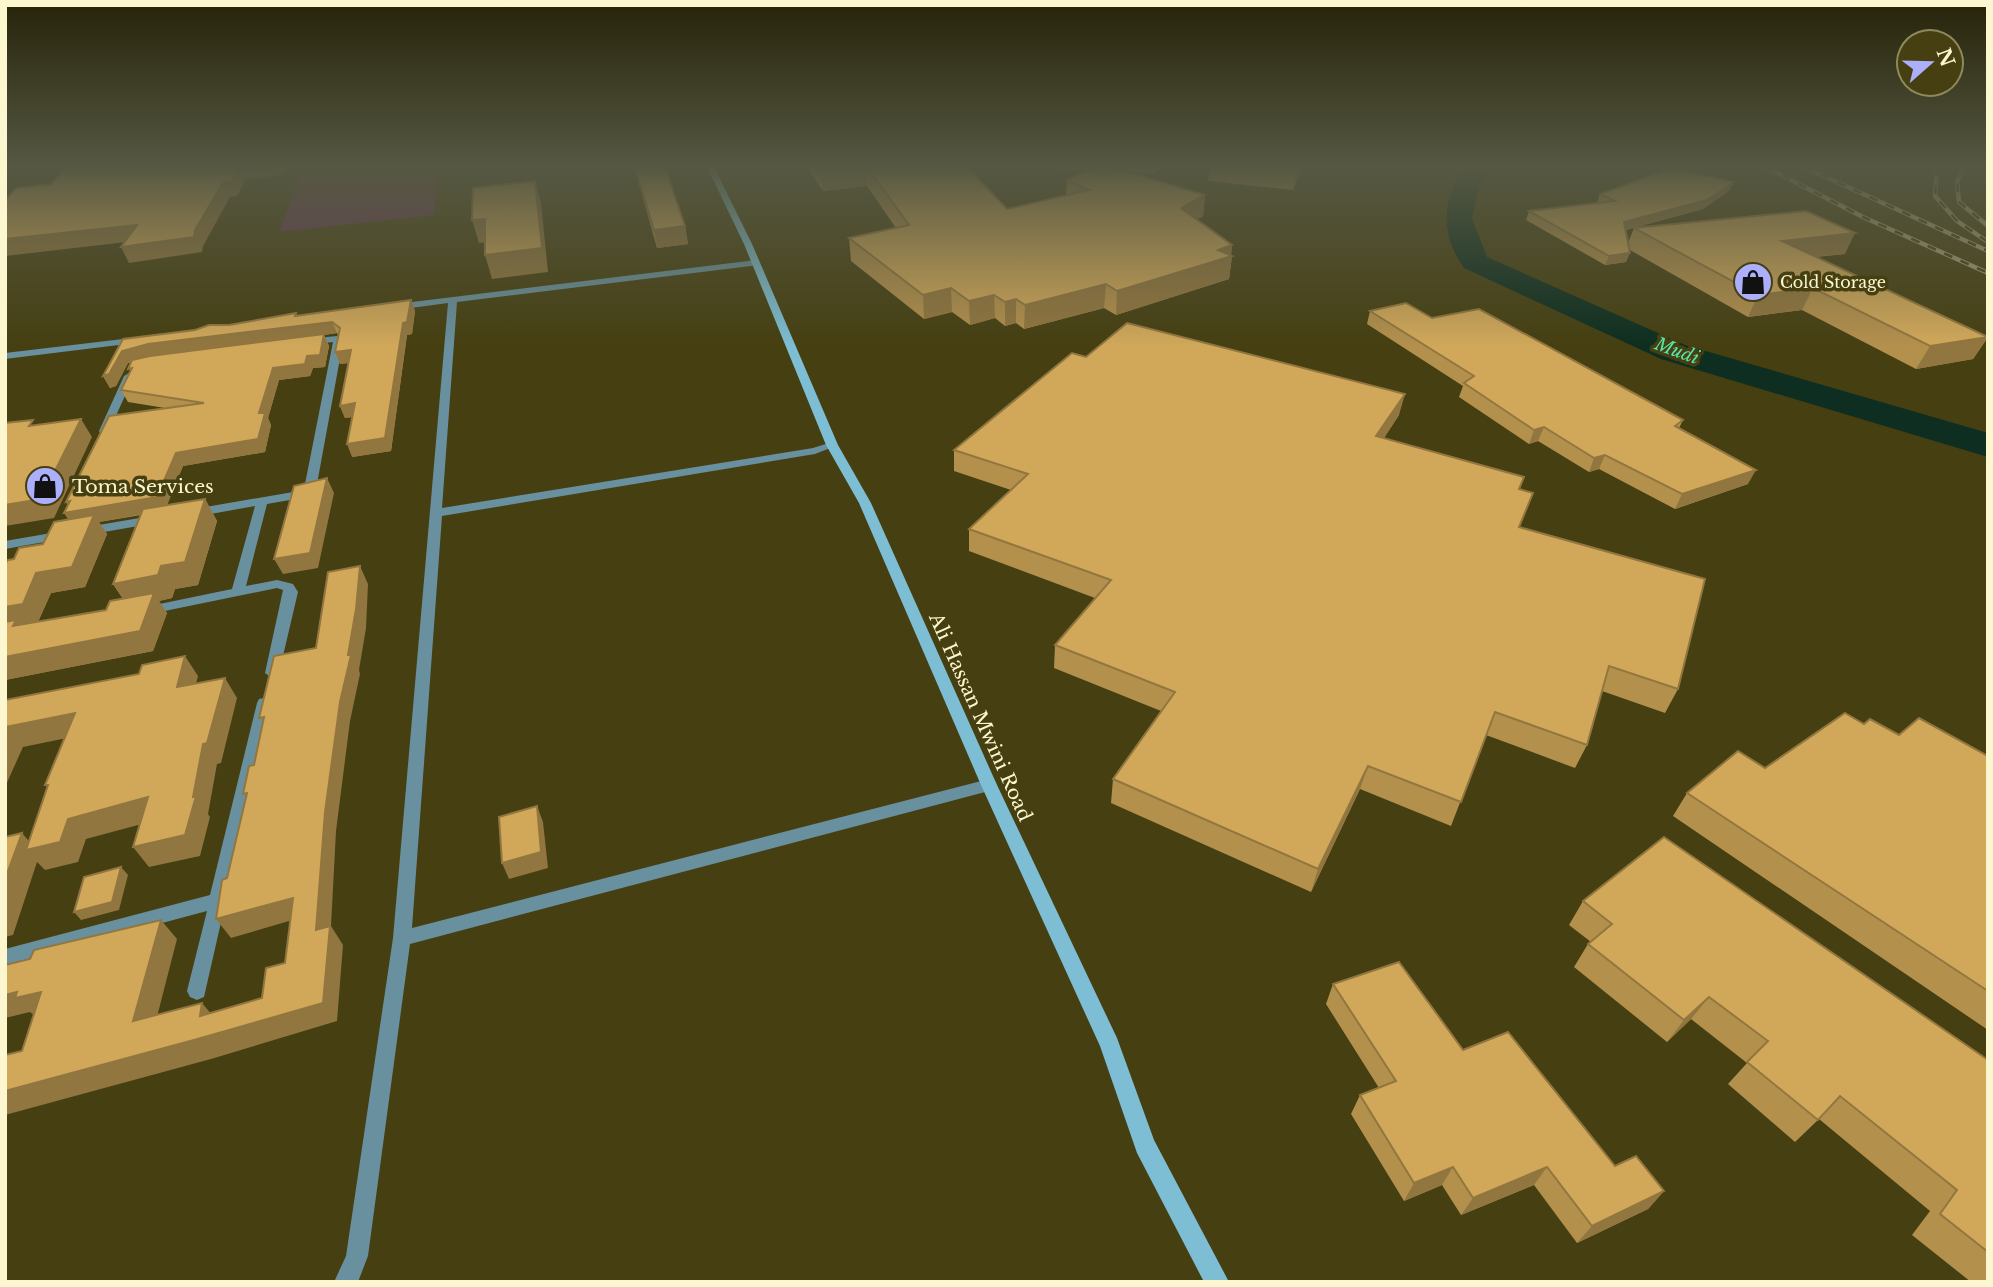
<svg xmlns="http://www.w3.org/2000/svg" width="1993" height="1287" viewBox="0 0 1993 1287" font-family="'Libre Baskerville',serif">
  <rect width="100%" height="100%" fill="#453f11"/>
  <polygon fill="#673756" points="303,167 439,167 434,215 279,232"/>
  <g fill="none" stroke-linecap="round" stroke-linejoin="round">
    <path fill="#0d2e20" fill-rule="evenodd" d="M1464,167H1489L1479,184L1472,219L1487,257L1685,345L1988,433V457L1661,359L1464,268C1440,234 1442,201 1464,167Z"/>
    <g fill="#68909e" fill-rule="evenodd">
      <polygon points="756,260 760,263 759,265 457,302 442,508 813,448 832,442 838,445 815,454 442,516 412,928 989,779 995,781 997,785 995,789 989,791 410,944 368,1256 358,1282 334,1282 346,1256 393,938 448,303 396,310 391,307 396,304"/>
      <polygon points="337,336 340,337 343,342 317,484 307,497 267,504 246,586 277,580 293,584 298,592 279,673 272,678 265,673 283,590 277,588 145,615 138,611 145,607 232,589 255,506 194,517 188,513 194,509 299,491 305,484 333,342 307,345 302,342 307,339"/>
      <polygon points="140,337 143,338 143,342 5,359 5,353"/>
      <polygon points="129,373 134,376 109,431 108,433 100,433 99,431 124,376"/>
      <polygon points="157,515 163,519 161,522 87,535 81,531 87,527"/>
      <polygon points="63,531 69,535 67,538 5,549 5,541"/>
      <polygon points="264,698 269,699 271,703 204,997 197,1000 190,997 187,991 207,911 5,965 5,949 210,895 257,703 259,699"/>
    </g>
    <polygon fill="#7dbed4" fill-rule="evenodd" points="707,167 714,167 752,244 838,445 871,503 997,785 1117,1038 1154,1140 1229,1282 1204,1282 1137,1153 1100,1046 981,785 859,503 826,445 744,244"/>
    <defs>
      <g id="rail">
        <polyline points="1766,167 1863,217 1988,273"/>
        <polyline points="1804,167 1988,251"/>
        <polyline points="1937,167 1935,196 1957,221 1988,242"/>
        <polyline points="1964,167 1957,182 1959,202 1988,226"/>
      </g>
    </defs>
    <use href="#rail" stroke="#a8a277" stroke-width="4.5"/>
    <use href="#rail" stroke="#453f11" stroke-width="2.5" stroke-dasharray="9" stroke-linecap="butt"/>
  </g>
  <g fill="#b4904d" fill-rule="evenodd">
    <polygon points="810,167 967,167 1007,209 1066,196 1067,180 1084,171 1046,167 1160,167 1155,174 1123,171 1205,195 1203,216 1197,219 1232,245 1231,255 1232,256 1229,279 1116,315 1104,308 1024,329 1016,323 1005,326 995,318 970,325 952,312 924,319 851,261 849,238 896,228 867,186 823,191 810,172"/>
    <polygon points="1210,167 1302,167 1293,190 1208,181"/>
    <polygon points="1834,167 1861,167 1860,169"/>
    <polygon points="635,168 685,226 688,244 657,248 639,184"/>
    <polygon points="1730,190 1703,209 1626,230 1628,243 1634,228 1845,254 1816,257 1988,337 1973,359 1916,369 1802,310 1748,317 1630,250 1626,262 1605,265 1526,220 1529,211 1597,203 1600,194"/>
    <path d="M411,300L415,311L412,334L407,335L391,451L352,457V417L345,418L340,406L348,363L340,364L335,352L338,335L337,333L324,335L329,346L325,367L313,368L310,376L279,380L268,418L271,425L265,452L183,466L167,505L205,499L217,521L198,585L175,589L172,598L159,601L167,613L153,651L5,680V564L14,559L43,544L68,519V505L66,502L165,408L128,402L121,390L130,372L131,363H128L116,386L110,388L103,376L123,339L229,325L296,313L297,316ZM141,515L113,584L123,599L106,610L38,622L51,593L85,587L107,534L99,522Z"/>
    <polygon points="1370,311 1432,318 1683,420 1679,428 1748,484 1675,509 1599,469 1589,472 1538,441 1529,444 1459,397 1463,386 1367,324"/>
    <polygon points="1086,357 1399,415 1384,438 1520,489 1520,527 1678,689 1665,713 1602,691 1587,745 1575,768 1486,735 1451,826 1360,789 1311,892 1111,803 1113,779 1161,711 1054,668 1055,645 1095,598 969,551 969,529 1011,490 954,471 954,450"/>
    <polygon points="1864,724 1899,735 1988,756 1988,1030 1673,816 1687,793 1765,768"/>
    <polygon points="1583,901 1988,1060 1988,1282 1971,1282 1912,1235 1930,1211 1819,1119 1795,1142 1728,1084 1747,1063 1691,1019 1667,1042 1574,967 1588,944 1591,942 1569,925"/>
    <polygon points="1333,984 1463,1050 1615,1166 1664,1191 1648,1209 1577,1243 1534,1185 1461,1215 1442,1185 1404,1201 1351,1114 1360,1095 1379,1088 1326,1004"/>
  </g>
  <g fill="#92763f">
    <polygon points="239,167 286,167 287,171 276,176 246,179 237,196 230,197 203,246 202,252 129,263 121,247 223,183"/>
    <polygon points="848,167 865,167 867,186 823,191 821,170"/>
    <polygon points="1298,167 1302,167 1293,190 1295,174"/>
    <polygon points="535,181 541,203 548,272 492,279 485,255"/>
    <polygon points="1734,182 1730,190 1703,209 1621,231 1624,222"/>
    <polygon points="1205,195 1203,216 1179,230 1181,208"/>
    <polygon points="485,219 492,242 479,243 472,220"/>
    <polygon points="137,225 144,240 5,256 5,239"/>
    <polygon points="685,226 688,244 657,248 654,230"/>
    <polygon points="1855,233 1845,254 1772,261 1782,241"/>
    <polygon points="1232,245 1231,256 1232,256 1229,279 1116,315 1117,291 1218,250"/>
    <polygon points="1630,253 1626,262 1605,265 1609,256"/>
    <polygon points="1106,284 1104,308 1024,329 1025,305"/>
    <polygon points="951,288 952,312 924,319 923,295"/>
    <polygon points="1813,288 1802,310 1748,317 1758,295"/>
    <polygon points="994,295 995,318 970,325 969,301"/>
    <polygon points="1016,299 1016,323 1005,326 1005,302"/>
    <polygon points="411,300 415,311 412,334 407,335 391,451 352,457 347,444 403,323"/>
    <polygon points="296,313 301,325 332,322 337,333 324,335 329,346 325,367 313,368 310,376 279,380 268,418 271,425 265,452 183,466 165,510 99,522 107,534 85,587 51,593 37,624 5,630 5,607 36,573 73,527 64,513 72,512 66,502 176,453 258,439 154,356 128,363 116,386 110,388 103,376 122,351 148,344 295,316"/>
    <polygon points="1988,337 1973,359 1916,369 1930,346"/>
    <polygon points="351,350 356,362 340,364 335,352"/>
    <polygon points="1405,394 1399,415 1371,457 1376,436"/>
    <polygon points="355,403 361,416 345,418 340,406"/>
    <polygon points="81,419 92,437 54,518 5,526 5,505"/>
    <polygon points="1544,427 1538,441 1529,444 1534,430"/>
    <polygon points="1605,455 1599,469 1589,472 1594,458"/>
    <polygon points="1756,470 1748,484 1675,509 1682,494"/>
    <polygon points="327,478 334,493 318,568 283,574 274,559"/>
    <polygon points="205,499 217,521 198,585 175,589 172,598 159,601 167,613 153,651 5,680 5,657 128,606 113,584 161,566"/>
    <polygon points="360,566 368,584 366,628 359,670 360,674 350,721 336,831 331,926 343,945 337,1021 211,1059 5,1115 5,1091 200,1016 202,1003 218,1022 323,1003 316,930 325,812 340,702 348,655"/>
    <polygon points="185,656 198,676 190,707 177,687"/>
    <polygon points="225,678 237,698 221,763 217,764 208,814 210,817 200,856 149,867 133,847 193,797 203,744"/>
    <polygon points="75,713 91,733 23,747 5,787 6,727"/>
    <polygon points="1368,766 1360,789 1311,892 1318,869"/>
    <polygon points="148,797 164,818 86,839 78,862 45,870 37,862 13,935 5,937 5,879 22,833 35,848 68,819"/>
    <polygon points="537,806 543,822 548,868 509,879 502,863"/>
    <polygon points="121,867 128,875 119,910 81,920 74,912"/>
    <polygon points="293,898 306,916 231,938 216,919"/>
    <polygon points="161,920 177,939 151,1040 133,1021"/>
    <polygon points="17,992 41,992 35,1016 30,1012 5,1018 5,995"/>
    <polygon points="1709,997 1691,1019 1667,1042 1684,1020"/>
    <polygon points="1453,1167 1442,1185 1404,1201 1414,1183"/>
    <polygon points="1547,1167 1534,1185 1461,1215 1473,1198"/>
    <polygon points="1664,1191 1648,1209 1577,1243 1592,1226"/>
  </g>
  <g fill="#d1a85a" stroke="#92763f" stroke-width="2">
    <polygon points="66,167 239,167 231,182 223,183 195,230 194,237 121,247 137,225 5,239 5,200 16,188 51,184"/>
    <polygon points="642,167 665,167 685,226 654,230 635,168"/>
    <polygon points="819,167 848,167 821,170"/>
    <polygon points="867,167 967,167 1007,209 1089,190 1067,180 1093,167 1111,167 1205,195 1181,208 1232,245 1218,250 1232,256 1117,291 1106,284 1025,305 1016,299 1005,302 994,295 969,301 951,288 923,295 849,238 909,225"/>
    <polygon points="1237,167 1298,167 1295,174"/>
    <polygon points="1672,168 1734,182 1707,200 1624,222 1630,253 1609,256 1529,211 1615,201 1600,194"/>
    <polygon points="535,181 542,248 485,255 485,219 472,220 473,188"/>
    <polygon points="1806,211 1855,233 1782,241 1988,337 1930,346 1813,288 1758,295 1634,228"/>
    <polygon points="411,300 407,322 403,323 385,438 347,444 355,403 340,406 351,350 335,352 340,328 332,322 148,344 122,351 109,374 103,376 123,339 195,330 209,325 229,325 296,313 295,316"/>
    <polygon points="1406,303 1432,318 1479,309 1683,420 1675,426 1756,470 1682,494 1605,455 1594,458 1544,427 1534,430 1464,383 1474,376 1370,311"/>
    <polygon points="1127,323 1405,394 1376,436 1524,477 1519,489 1533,493 1519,527 1705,579 1678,689 1609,666 1587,745 1495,712 1461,802 1368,766 1318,869 1113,779 1175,692 1055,645 1111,580 969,529 1028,474 954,450 1072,353 1086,357"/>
    <polygon points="324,334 320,355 307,356 305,364 273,368 259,413 265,413 258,439 176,453 157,497 64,513 70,501 66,502 109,416 204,403 121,390 132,368 128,369 132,360 150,356"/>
    <polygon points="81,419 41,499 5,505 5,423 33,420 29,426"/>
    <polygon points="327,478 310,553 274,559 294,486"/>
    <polygon points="205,499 185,562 161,566 158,575 113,584 143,509"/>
    <polygon points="94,515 72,567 36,573 23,604 5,607 5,564 8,560 14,559 19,548 43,544 54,522"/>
    <polygon points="360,566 356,609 348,655 351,655 340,702 325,812 316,930 330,926 323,1003 194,1040 5,1091 5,1055 22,1051 41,992 15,998 17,992 5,995 5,965 30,959 34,950 161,920 133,1021 202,1003 200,1016 262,998 266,968 285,963 293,898 216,919 222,880 227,878 247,793 243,794 249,766 254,765 264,717 259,718 274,656 316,648 328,572"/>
    <polygon points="154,593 140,631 5,657 5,622 16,620 13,626 24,624 106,610 110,601"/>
    <polygon points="185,656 177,687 225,678 207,743 203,744 193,797 196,796 185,835 133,847 148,797 68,819 60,842 26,850 48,785 45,785 75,713 6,727 5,728 5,700 139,674 142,665"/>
    <polygon points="1845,713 1864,724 1870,719 1899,735 1919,718 1988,756 1988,991 1687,793 1738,751 1765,768"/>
    <polygon points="537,806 541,852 502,863 499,817"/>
    <polygon points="22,833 5,879 5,837"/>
    <polygon points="1664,837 1988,1060 1988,1252 1940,1214 1957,1190 1840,1096 1818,1120 1747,1062 1768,1041 1709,997 1684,1020 1588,944 1612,924 1583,901"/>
    <polygon points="121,867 112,902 74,912 84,877"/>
    <polygon points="1399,962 1463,1050 1508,1032 1615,1166 1636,1156 1664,1191 1592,1226 1547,1167 1473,1198 1453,1167 1414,1183 1360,1095 1396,1081 1333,984"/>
  </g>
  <linearGradient id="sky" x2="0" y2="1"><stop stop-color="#262309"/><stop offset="0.48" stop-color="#565843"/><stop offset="1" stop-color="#565843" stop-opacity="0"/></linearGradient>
  <rect width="1993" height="347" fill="url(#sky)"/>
  <defs>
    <symbol id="shop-disc" viewBox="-11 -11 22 22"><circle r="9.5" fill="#acaffb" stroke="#453f11"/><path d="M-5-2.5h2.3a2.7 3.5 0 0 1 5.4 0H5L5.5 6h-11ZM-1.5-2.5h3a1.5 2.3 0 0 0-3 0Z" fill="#111"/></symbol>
  </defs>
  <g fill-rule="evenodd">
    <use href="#shop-disc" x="1731" y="260" width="44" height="44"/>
    <use href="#shop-disc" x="23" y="464" width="44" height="44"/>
  </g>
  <g text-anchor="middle" stroke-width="7" stroke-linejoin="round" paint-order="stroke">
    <g font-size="16" fill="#fcf7ce" stroke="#453f11" text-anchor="start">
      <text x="1780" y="288">Cold Storage</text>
    </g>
    <g font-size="18" font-style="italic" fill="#58e3a9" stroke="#453f11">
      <text transform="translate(1677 351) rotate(20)" y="6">Mudi</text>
    </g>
    <g font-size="19" fill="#fcf7ce" stroke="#453f11" text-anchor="start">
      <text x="72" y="493">Toma Services</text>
    </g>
    <g font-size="19" fill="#fcf7ce" stroke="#453f11">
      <text transform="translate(981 717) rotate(66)" y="7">Ali Hassan Mwini Road</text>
    </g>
  </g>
  <rect width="1993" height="1287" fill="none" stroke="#fcf7ce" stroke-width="14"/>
  <g transform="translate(1930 63) rotate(70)"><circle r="33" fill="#453f11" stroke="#8e895d" stroke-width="2"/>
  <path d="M0-5L12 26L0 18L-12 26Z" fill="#acaffb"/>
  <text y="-10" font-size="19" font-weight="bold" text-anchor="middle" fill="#fcf7ce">N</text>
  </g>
</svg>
